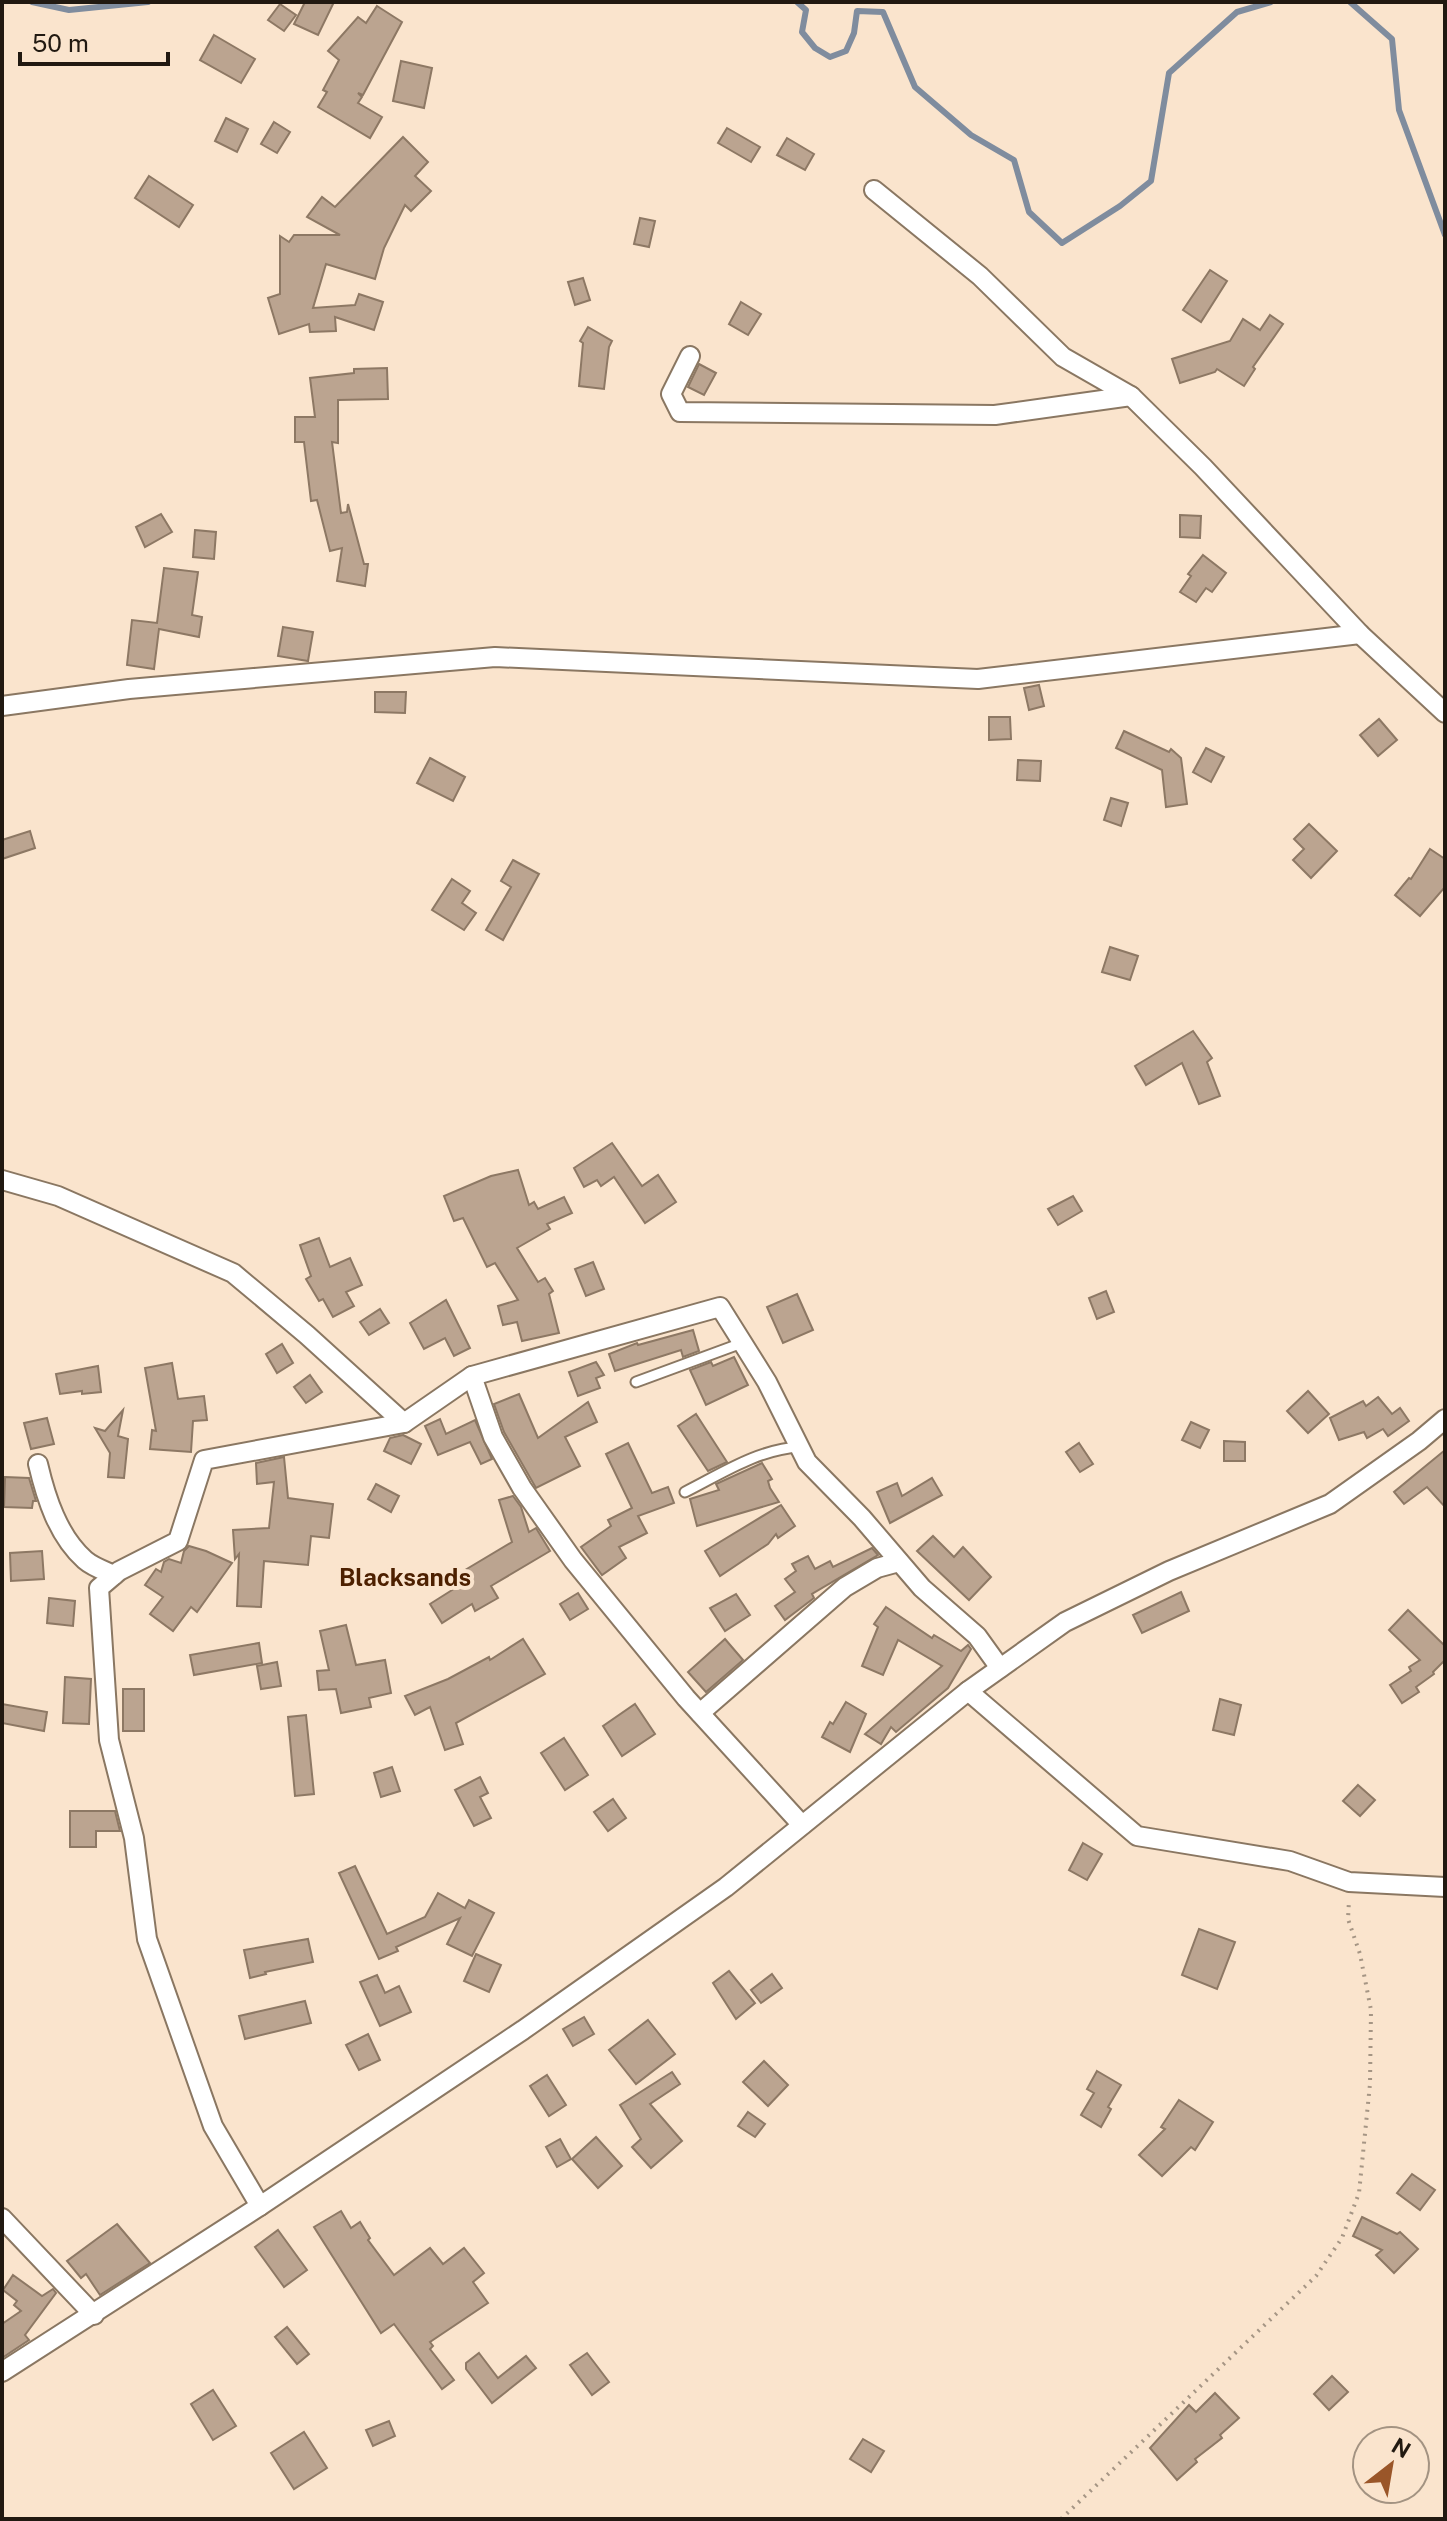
<svg xmlns="http://www.w3.org/2000/svg" width="1447" height="2521" viewBox="0 0 1447 2521" font-family="'Public Sans',sans-serif">
  <rect width="100%" height="100%" fill="#fae4cd"/>
  <g fill="none" stroke-linecap="round" stroke-linejoin="round">
    <g stroke="#7f8c9e" stroke-width="6">
      <polyline points="32,2 69,10 148,2"/>
      <polyline points="797,2 806,10 802,32 815,48 830,57 846,51 854,33 857,11 883,12 915,87 971,135 1014,160 1029,212 1062,243 1120,206 1151,181 1169,73 1237,12 1271,2"/>
      <polyline points="1350,2 1392,39 1399,110 1445,235"/>
    </g>
  </g>
  <g fill="#bba490" stroke="#8d7864" stroke-width="2">
    <polygon points="305,2 334,2 318,35 294,24"/>
    <polygon points="280,4 296,15 284,31 268,20"/>
    <polygon points="377,6 402,22 363,95 358,93 362,97 358,103 382,117 370,138 318,107 327,92 323,90 339,60 328,51 358,17 366,23"/>
    <polygon points="214,35 255,59 241,83 200,60"/>
    <polygon points="401,61 432,68 424,108 393,101"/>
    <polygon points="226,118 248,129 237,152 215,141"/>
    <polygon points="274,122 290,132 277,153 261,144"/>
    <polygon points="727,128 760,147 751,162 718,143"/>
    <polygon points="403,137 428,162 415,176 431,191 411,211 405,205 384,248 375,279 326,264 313,308 355,305 359,294 383,302 374,330 335,317 336,331 310,332 309,324 279,334 268,298 280,294 280,236 289,242 294,235 340,235 307,217 322,197 335,207"/>
    <polygon points="787,138 814,154 805,170 777,155"/>
    <polygon points="149,176 193,205 179,227 135,198"/>
    <polygon points="640,218 655,221 649,247 634,244"/>
    <polygon points="1210,270 1227,281 1201,322 1183,310"/>
    <polygon points="583,278 590,300 575,305 568,282"/>
    <polygon points="741,302 761,314 748,335 729,324"/>
    <polygon points="1270,315 1283,324 1253,367 1255,369 1244,386 1217,369 1215,372 1180,383 1172,359 1230,341 1243,319 1260,330"/>
    <polygon points="588,327 612,341 609,347 604,389 579,386 583,343 580,341"/>
    <polygon points="699,364 716,373 704,395 688,387"/>
    <polygon points="387,368 388,399 338,400 338,443 332,442 341,513 347,512 348,504 364,564 368,564 365,586 337,581 342,548 330,551 317,500 311,501 304,442 295,442 295,417 315,417 310,378 354,373 354,369"/>
    <polygon points="161,514 172,532 145,547 136,527"/>
    <polygon points="1180,515 1201,516 1200,538 1180,537"/>
    <polygon points="195,530 216,532 214,559 193,557"/>
    <polygon points="1203,555 1226,573 1212,592 1206,588 1196,602 1180,592 1191,576 1188,574"/>
    <polygon points="164,568 198,572 192,615 202,617 199,637 159,629 154,669 127,665 132,620 157,623"/>
    <polygon points="283,627 313,632 308,661 278,656"/>
    <polygon points="1039,685 1044,706 1029,710 1024,688"/>
    <polygon points="375,692 406,692 405,713 375,712"/>
    <polygon points="989,717 1010,717 1011,739 989,740"/>
    <polygon points="1379,719 1397,740 1378,756 1360,735"/>
    <polygon points="1124,731 1169,752 1171,749 1181,758 1187,804 1166,807 1162,770 1116,748"/>
    <polygon points="1206,748 1224,757 1211,782 1193,772"/>
    <polygon points="430,758 465,777 453,801 417,783"/>
    <polygon points="1018,760 1041,761 1040,781 1017,780"/>
    <polygon points="1111,798 1128,803 1121,826 1104,820"/>
    <polygon points="1309,824 1337,851 1311,878 1293,860 1304,849 1294,839"/>
    <polygon points="30,831 35,848 2,859 2,840"/>
    <polygon points="1430,849 1445,859 1445,887 1420,916 1395,895 1409,878 1411,879"/>
    <polygon points="513,860 539,874 503,940 486,930 511,887 501,881"/>
    <polygon points="452,879 470,891 462,903 476,913 464,930 432,910"/>
    <polygon points="1110,947 1138,956 1130,980 1102,972"/>
    <polygon points="1193,1031 1212,1058 1207,1062 1220,1096 1199,1104 1182,1063 1146,1085 1135,1066"/>
    <polygon points="612,1143 642,1186 658,1175 676,1202 645,1223 614,1177 601,1186 597,1180 584,1187 574,1168"/>
    <polygon points="518,1170 529,1205 534,1202 538,1209 564,1197 572,1213 547,1224 550,1229 517,1248 538,1282 545,1278 553,1291 549,1294 559,1333 522,1341 517,1322 503,1325 498,1306 518,1300 495,1263 487,1267 463,1218 454,1221 444,1196 491,1176"/>
    <polygon points="1073,1196 1082,1211 1058,1225 1048,1209"/>
    <polygon points="319,1238 330,1267 350,1258 362,1285 346,1292 354,1306 333,1317 323,1299 319,1301 306,1279 311,1276 300,1245"/>
    <polygon points="593,1262 604,1289 586,1296 575,1269"/>
    <polygon points="1106,1291 1114,1312 1097,1319 1089,1298"/>
    <polygon points="797,1294 813,1330 783,1343 767,1307"/>
    <polygon points="446,1300 470,1348 454,1356 445,1338 424,1349 410,1323"/>
    <polygon points="380,1309 389,1323 369,1335 360,1322"/>
    <polygon points="693,1330 699,1351 683,1357 681,1350 615,1371 609,1354 637,1343 638,1345"/>
    <polygon points="282,1344 293,1363 277,1373 266,1354"/>
    <polygon points="734,1357 748,1385 706,1405 690,1370 711,1362 713,1366"/>
    <polygon points="596,1362 604,1375 596,1378 600,1388 578,1396 569,1372"/>
    <polygon points="172,1363 178,1399 204,1396 207,1420 193,1421 191,1452 150,1449 152,1430 156,1431 145,1368"/>
    <polygon points="98,1366 101,1392 82,1394 82,1391 60,1394 56,1374"/>
    <polygon points="310,1375 322,1392 306,1403 294,1387"/>
    <polygon points="1308,1391 1329,1414 1308,1433 1287,1411"/>
    <polygon points="519,1394 538,1438 588,1402 597,1422 565,1437 580,1466 536,1488 504,1432 494,1404"/>
    <polygon points="1378,1397 1392,1414 1400,1408 1409,1421 1388,1436 1383,1429 1367,1438 1364,1432 1339,1440 1330,1418 1363,1401 1366,1406"/>
    <polygon points="123,1410 118,1436 128,1439 124,1478 108,1477 110,1453 95,1428 105,1431"/>
    <polygon points="696,1414 727,1462 708,1471 678,1426"/>
    <polygon points="47,1418 54,1444 31,1449 24,1423"/>
    <polygon points="440,1419 446,1434 475,1420 492,1459 481,1464 470,1442 438,1455 425,1426"/>
    <polygon points="1191,1422 1209,1430 1200,1448 1182,1440"/>
    <polygon points="403,1435 421,1444 411,1464 384,1451 390,1438"/>
    <polygon points="1224,1441 1245,1442 1245,1461 1224,1461"/>
    <polygon points="628,1443 652,1493 668,1487 674,1503 638,1516 647,1533 619,1547 626,1558 602,1575 581,1547 611,1526 608,1520 632,1508 606,1454"/>
    <polygon points="1079,1443 1093,1464 1080,1472 1066,1452"/>
    <polygon points="1445,1450 1445,1507 1427,1487 1404,1504 1394,1492"/>
    <polygon points="284,1457 288,1498 333,1504 329,1538 311,1536 308,1565 264,1561 261,1607 237,1606 239,1554 235,1559 233,1530 269,1528 274,1482 257,1484 256,1463"/>
    <polygon points="762,1463 772,1479 768,1481 770,1488 779,1502 697,1526 690,1499 719,1490 716,1484"/>
    <polygon points="5,1477 29,1478 36,1501 33,1501 32,1508 4,1507"/>
    <polygon points="932,1478 942,1495 890,1523 877,1492 897,1483 902,1496"/>
    <polygon points="376,1484 399,1496 391,1512 368,1499"/>
    <polygon points="513,1496 521,1507 529,1532 536,1528 550,1551 491,1586 498,1598 475,1611 472,1604 442,1623 430,1604 460,1585 455,1576 512,1542 499,1500"/>
    <polygon points="781,1505 795,1526 778,1538 776,1534 768,1544 720,1576 705,1551"/>
    <polygon points="933,1536 954,1557 963,1547 991,1577 969,1600 917,1551"/>
    <polygon points="189,1546 206,1551 232,1563 197,1612 191,1607 173,1631 150,1614 163,1597 145,1585 156,1569 161,1572 164,1562 169,1559 181,1563 184,1551"/>
    <polygon points="872,1548 878,1555 812,1594 814,1598 785,1620 775,1606 795,1592 785,1579 796,1571 792,1564 808,1556 815,1569 830,1561 833,1567"/>
    <polygon points="42,1551 44,1579 11,1581 10,1553"/>
    <polygon points="1181,1592 1189,1611 1142,1633 1133,1615"/>
    <polygon points="578,1593 588,1609 570,1620 560,1604"/>
    <polygon points="736,1594 750,1615 725,1631 710,1608"/>
    <polygon points="49,1598 75,1601 73,1626 47,1623"/>
    <polygon points="886,1607 932,1638 934,1635 961,1651 968,1645 971,1649 948,1688 896,1732 891,1727 881,1744 865,1734 942,1666 898,1640 883,1675 862,1666 878,1627 874,1624"/>
    <polygon points="1408,1610 1445,1646 1445,1660 1433,1672 1434,1674 1416,1687 1419,1692 1402,1703 1390,1685 1411,1671 1409,1667 1420,1660 1389,1630"/>
    <polygon points="346,1625 356,1665 385,1660 391,1693 369,1698 371,1707 341,1713 336,1689 319,1690 317,1671 329,1670 320,1631"/>
    <polygon points="523,1639 545,1674 456,1723 463,1744 445,1750 430,1707 415,1715 405,1696 448,1679 489,1657 490,1660"/>
    <polygon points="725,1639 743,1660 706,1692 688,1672"/>
    <polygon points="259,1643 262,1663 194,1675 190,1655"/>
    <polygon points="277,1662 281,1686 261,1689 257,1666"/>
    <polygon points="65,1677 91,1679 89,1724 63,1723"/>
    <rect x="123" y="1689" width="21" height="42"/>
    <polygon points="1220,1699 1241,1705 1234,1735 1213,1730"/>
    <polygon points="846,1702 866,1714 850,1752 822,1737 830,1722 833,1724"/>
    <polygon points="2,1704 47,1712 44,1731 2,1723"/>
    <polygon points="635,1704 655,1734 622,1756 603,1726"/>
    <polygon points="306,1715 314,1794 295,1796 288,1717"/>
    <polygon points="564,1738 588,1775 565,1790 541,1753"/>
    <polygon points="392,1767 400,1791 381,1797 374,1773"/>
    <polygon points="480,1777 488,1793 480,1797 491,1818 474,1826 455,1790"/>
    <polygon points="1358,1785 1375,1800 1360,1816 1343,1801"/>
    <polygon points="613,1799 626,1818 608,1831 594,1812"/>
    <polygon points="70,1811 115,1811 120,1831 96,1831 96,1847 70,1847"/>
    <polygon points="1083,1843 1102,1854 1087,1880 1069,1870"/>
    <polygon points="355,1866 387,1934 425,1917 438,1893 465,1908 469,1900 494,1913 472,1956 447,1944 460,1918 396,1947 398,1951 379,1959 339,1873"/>
    <polygon points="1199,1929 1235,1942 1217,1989 1182,1975"/>
    <polygon points="308,1939 313,1962 265,1972 266,1974 250,1978 244,1950"/>
    <polygon points="476,1954 501,1965 489,1992 464,1981"/>
    <polygon points="729,1971 755,2003 736,2019 713,1983"/>
    <polygon points="772,1974 782,1988 761,2003 751,1990"/>
    <polygon points="377,1975 385,1993 399,1986 411,2012 380,2026 360,1982"/>
    <polygon points="305,2001 311,2023 245,2039 239,2016"/>
    <polygon points="584,2017 594,2034 573,2046 563,2029"/>
    <polygon points="648,2020 675,2054 636,2084 609,2050"/>
    <polygon points="368,2034 380,2060 359,2070 346,2045"/>
    <polygon points="764,2061 788,2085 768,2106 743,2082"/>
    <polygon points="1097,2071 1121,2085 1108,2107 1111,2109 1101,2127 1081,2115 1094,2093 1087,2089"/>
    <polygon points="672,2072 680,2084 650,2104 682,2141 651,2168 632,2147 641,2139 620,2105"/>
    <polygon points="547,2075 566,2105 549,2116 530,2086"/>
    <polygon points="1179,2100 1213,2122 1195,2150 1191,2147 1162,2176 1139,2155 1165,2129 1161,2127"/>
    <polygon points="748,2112 765,2124 755,2137 738,2126"/>
    <polygon points="596,2137 622,2166 598,2188 572,2159"/>
    <polygon points="560,2139 571,2159 557,2167 546,2147"/>
    <polygon points="1412,2174 1435,2190 1420,2210 1397,2193"/>
    <polygon points="341,2211 351,2228 360,2222 370,2238 368,2240 394,2275 430,2248 443,2264 464,2248 484,2273 473,2282 488,2303 430,2342 433,2346 430,2349 454,2380 442,2389 394,2324 381,2333 314,2227"/>
    <polygon points="1362,2217 1397,2234 1400,2232 1418,2249 1394,2273 1376,2255 1382,2250 1353,2236"/>
    <polygon points="117,2224 150,2263 100,2295 86,2274 81,2278 67,2261"/>
    <polygon points="278,2230 307,2270 284,2287 255,2247"/>
    <polygon points="13,2275 42,2296 53,2289 56,2293 25,2335 29,2340 2,2358 2,2324 21,2311 14,2305 17,2301 3,2290"/>
    <polygon points="287,2327 309,2354 297,2364 275,2337"/>
    <polygon points="479,2353 498,2378 526,2356 536,2368 492,2403 466,2369 466,2363"/>
    <polygon points="587,2353 609,2382 592,2395 570,2365"/>
    <polygon points="1332,2376 1348,2392 1329,2410 1314,2394"/>
    <polygon points="213,2390 236,2426 213,2440 191,2404"/>
    <polygon points="1215,2393 1239,2418 1220,2435 1222,2438 1195,2459 1197,2462 1177,2480 1150,2448 1189,2405 1196,2412"/>
    <polygon points="389,2421 395,2436 373,2446 366,2430"/>
    <polygon points="304,2432 327,2468 294,2489 271,2453"/>
    <polygon points="863,2439 884,2451 871,2472 850,2459"/>
  </g>
  <g fill="none" stroke-linecap="round" stroke-linejoin="round">
    <defs>
      <g id="service">
        <polyline points="636,1382 742,1343"/>
        <path d="M685,1492C721,1474 758,1449 800,1447"/>
      </g>
      <g id="minor">
        <polyline points="874,190 980,276 1063,357 1131,396"/>
        <polyline points="690,356 671,394 680,412 995,415 1131,396 1203,467 1360,634 1445,713"/>
        <polyline points="2,706 129,689 495,657 978,679 1360,634"/>
        <polyline points="2,1180 58,1196 233,1273 307,1335 404,1423"/>
        <polyline points="472,1376 493,1437 522,1488 573,1560 686,1698 802,1825"/>
        <path d="M38,1464C46,1498 58,1536 85,1560C93,1567 105,1571 114,1575"/>
        <polyline points="968,1691 1137,1836 1290,1861 1349,1882 1445,1887"/>
        <polyline points="700,1713 845,1587 877,1568 899,1562"/>
        <polyline points="260,2206 213,2126 147,1939 134,1838 109,1740 99,1588 119,1571 178,1541 204,1460 404,1423 472,1376 720,1307 767,1382 807,1462 862,1518 922,1588 977,1636 1000,1668"/>
        <polyline points="2,2218 94,2315"/>
        <polyline points="2,2372 260,2206 523,2030 726,1887 968,1691 1065,1622 1169,1571 1330,1504 1419,1441 1445,1419"/>
      </g>
    </defs>
    <use href="#service" stroke="#8a7762" stroke-width="13"/>
    <use href="#minor" stroke="#8a7762" stroke-width="22"/>
    <polyline stroke="#a59584" stroke-width="4" stroke-dasharray="2 6" stroke-linecap="butt" points="1061,2519 1316,2276 1342,2238 1359,2193 1370,2084 1371,2010 1360,1954 1348,1919 1349,1900"/>
    <use href="#service" stroke="#fff" stroke-width="9"/>
    <use href="#minor" stroke="#fff" stroke-width="18"/>
  </g>
  <g text-anchor="middle" stroke-width="8" stroke-linejoin="round" paint-order="stroke">
    <g font-size="24" font-weight="bold" fill="#4d2000" stroke="#fae4cd">
      <text x="405" y="1586">Blacksands</text>
    </g>
  </g>
  <rect width="1447" height="2521" fill="none" stroke="#211911" stroke-width="8"/>
  <g transform="translate(1391 2465) rotate(31)"><circle r="38" fill="#fae4cd" stroke="#a39382" stroke-width="2"/>
  <path d="M0-6L14 30L0 20L-14 30Z" fill="#9a5629"/>
  <text y="-12" font-size="22" font-weight="bold" text-anchor="middle" fill="#211911">N</text>
  </g>
  <path d="M20 52v12h148v-12" fill="none" stroke="#211911" stroke-width="4"/>
  <text x="32" y="52" font-size="24" fill="#211911" stroke="#fae4cd" stroke-width="6" paint-order="stroke">50 m</text>
</svg>
